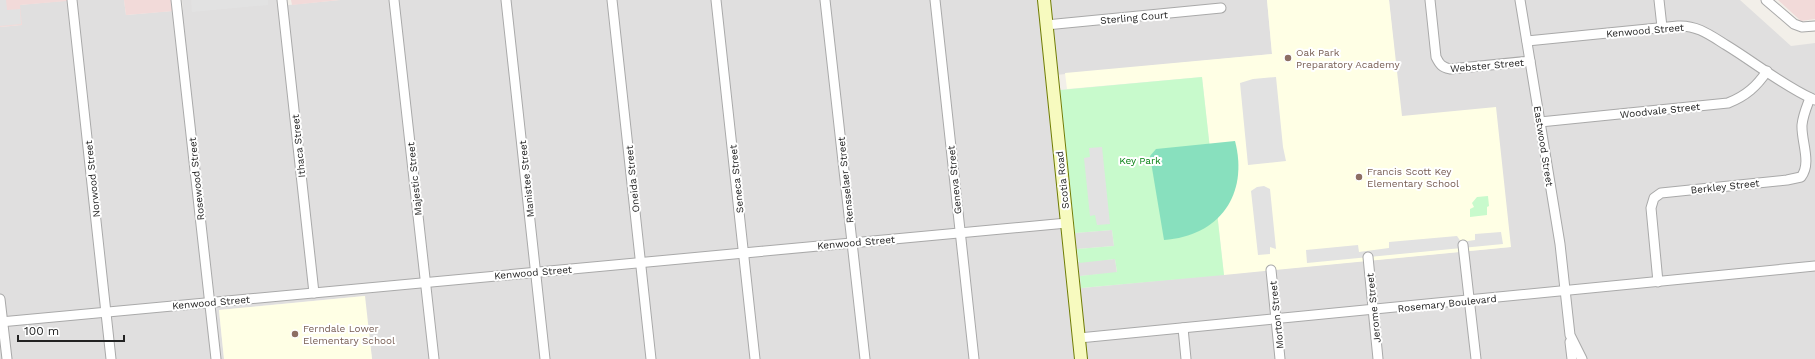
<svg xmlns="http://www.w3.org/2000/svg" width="1815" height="359" viewBox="0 0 1815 359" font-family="'Work Sans',sans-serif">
  <rect width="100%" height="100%" fill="#f2efe9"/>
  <polygon fill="#e0dfdf" points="73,0 124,0 126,15 183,10 182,0 278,0 278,6 340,0 1267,0 1272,54 1045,76 1062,234 1112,230 1114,246 1077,249 1078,262 1115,259 1117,273 1080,276 1082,288 1511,247 1401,117 1389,0 1740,0 1791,46 1815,43 1815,359 372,359 364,296 219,310 224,359 0,359 0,27 21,25 19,5"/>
  <g fill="#f2dad9">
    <polygon points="0,0 67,0 67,1 20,5 22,25 0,27"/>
    <polygon points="124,0 172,0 174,11 126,15"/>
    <polygon points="291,0 340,0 292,5"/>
    <polygon points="1778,0 1815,0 1815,19 1801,21"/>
  </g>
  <g fill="#ffffe5">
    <polygon points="1267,0 1389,0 1402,116 1496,107 1511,247 1224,275 1202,77 1067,89 1065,73 1272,54"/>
    <polygon points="365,296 372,359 224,359 219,310"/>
  </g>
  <g fill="#c8facc">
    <polygon points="1202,77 1224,275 1081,288 1080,276 1117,272 1115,259 1079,263 1077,249 1114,246 1112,230 1075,233 1060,90"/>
    <polygon points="1488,196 1489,206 1487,207 1487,215 1470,217 1470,209 1474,207 1472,203 1477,197"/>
  </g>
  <path fill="#88e0be" d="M1235,141C1249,195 1219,236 1164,240L1150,156L1156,149Z"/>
  <g fill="#e2e2e2">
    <polygon points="0,0 6,0 7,10 20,9 21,24 0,26"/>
    <polygon points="191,0 268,0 268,5 192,12"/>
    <polygon points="1276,77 1283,147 1286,161 1248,165 1240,83 1253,79"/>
    <polygon points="1102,147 1110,224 1097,225 1095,215 1090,216 1084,158 1090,157 1089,148"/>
    <polygon points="1264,186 1270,189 1276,249 1270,247 1270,254 1258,255 1251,191 1257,187"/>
    <polygon points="1501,232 1503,244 1307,263 1306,250 1358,245 1359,252 1389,248 1389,242 1457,236 1461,242 1475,240 1475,234"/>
  </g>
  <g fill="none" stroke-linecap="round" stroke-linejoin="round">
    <defs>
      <g id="street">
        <polyline points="72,0 111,359"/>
        <polyline points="176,0 216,359"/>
        <polyline points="282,0 314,293"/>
        <polyline points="394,0 434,359"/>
        <polyline points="506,0 545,359"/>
        <polyline points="612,0 651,359"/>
        <polyline points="716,0 755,359"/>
        <polyline points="825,0 865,359"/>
        <polyline points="935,0 974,359"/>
        <path d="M1430,0L1436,57C1440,65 1442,67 1450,69L1530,61"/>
        <polyline points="1520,0 1560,244 1570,335 1582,359"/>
        <polyline points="1659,0 1662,27"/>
        <polyline points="1766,0 1794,24 1802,27 1815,26"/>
        <polyline points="1046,25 1221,8"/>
        <path d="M1527,41L1678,26C1697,25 1710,35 1726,45C1754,62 1785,87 1815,100"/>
        <path d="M1540,122L1728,103C1746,96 1757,86 1767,71"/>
        <polyline points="1463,245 1476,359"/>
        <polyline points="1368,257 1378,359"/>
        <polyline points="1271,270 1280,359"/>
        <path d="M1658,282L1651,208L1654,198L1661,193L1787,180L1801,177C1812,163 1801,141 1802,125C1803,115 1807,106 1810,98"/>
        <polyline points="0,299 7,359"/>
        <polyline points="0,322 1067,223"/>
        <polyline points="1183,328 1186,359"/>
        <polyline points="1079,338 1815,266"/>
        <polyline points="1570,342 1572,359"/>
      </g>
      <polyline id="secondary" points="1044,0 1081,359"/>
    </defs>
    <use href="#street" stroke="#a9a9a9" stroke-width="11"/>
    <use href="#secondary" stroke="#707d05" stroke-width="14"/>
    <use href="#street" stroke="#fff" stroke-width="9"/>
    <use href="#secondary" stroke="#f7fabf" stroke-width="12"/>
  </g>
  <g fill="#8d6e63" stroke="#fff" stroke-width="1.5">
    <circle cx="1288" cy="58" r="4"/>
    <circle cx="1359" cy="177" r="4"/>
    <circle cx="295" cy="334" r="4"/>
  </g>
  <g text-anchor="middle" stroke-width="4" stroke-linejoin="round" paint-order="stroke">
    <g font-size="10" fill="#222" stroke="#fff">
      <text transform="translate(1134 17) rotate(-5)" y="4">Sterling Court</text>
      <text transform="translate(1645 30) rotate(-5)" y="4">Kenwood Street</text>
      <text transform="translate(1487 65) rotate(-5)" y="4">Webster Street</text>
      <text transform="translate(1660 110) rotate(-6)" y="4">Woodvale Street</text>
      <text transform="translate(298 146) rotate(-96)" y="4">Ithaca Street</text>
      <text transform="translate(1544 146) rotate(81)" y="4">Eastwood Street</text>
      <text transform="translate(92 179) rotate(-96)" y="4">Norwood Street</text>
      <text transform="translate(196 179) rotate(-96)" y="4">Rosewood Street</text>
      <text transform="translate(414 179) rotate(-96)" y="4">Majestic Street</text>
      <text transform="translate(526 179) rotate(-96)" y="4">Manistee Street</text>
      <text transform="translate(632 179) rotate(-96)" y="4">Oneida Street</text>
      <text transform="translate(736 179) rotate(-96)" y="4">Seneca Street</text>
      <text transform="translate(845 180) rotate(-96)" y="4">Rensselaer Street</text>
      <text transform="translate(954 180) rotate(-96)" y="4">Geneva Street</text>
      <text transform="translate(1062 180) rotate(-96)" y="4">Scotia Road</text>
      <text transform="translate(1725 186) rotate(-6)" y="4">Berkley Street</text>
      <text transform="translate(856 242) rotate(-5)" y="4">Kenwood Street</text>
      <text transform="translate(533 272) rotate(-5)" y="4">Kenwood Street</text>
      <text transform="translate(211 302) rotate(-5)" y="4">Kenwood Street</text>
      <text transform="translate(1447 303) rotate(-6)" y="4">Rosemary Boulevard</text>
      <text transform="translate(1373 308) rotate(-96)" y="4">Jerome Street</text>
      <text transform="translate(1276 315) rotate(-96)" y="4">Morton Street</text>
    </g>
    <g font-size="10" fill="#785e54" stroke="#fff" text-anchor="start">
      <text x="1296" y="56">Oak Park<tspan x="1296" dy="12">Preparatory Academy</tspan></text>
      <text x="1367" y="175">Francis Scott Key<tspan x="1367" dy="12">Elementary School</tspan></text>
      <text x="303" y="332">Ferndale Lower<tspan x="303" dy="12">Elementary School</tspan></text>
    </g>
    <g font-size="10" fill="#0c8416" stroke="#fff">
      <text x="1140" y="164">Key Park</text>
    </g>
  </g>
  <path d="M18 335v6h106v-6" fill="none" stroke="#222222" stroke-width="2"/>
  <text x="24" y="335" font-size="12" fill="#222222" stroke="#ffffff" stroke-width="3" paint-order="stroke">100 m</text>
</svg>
